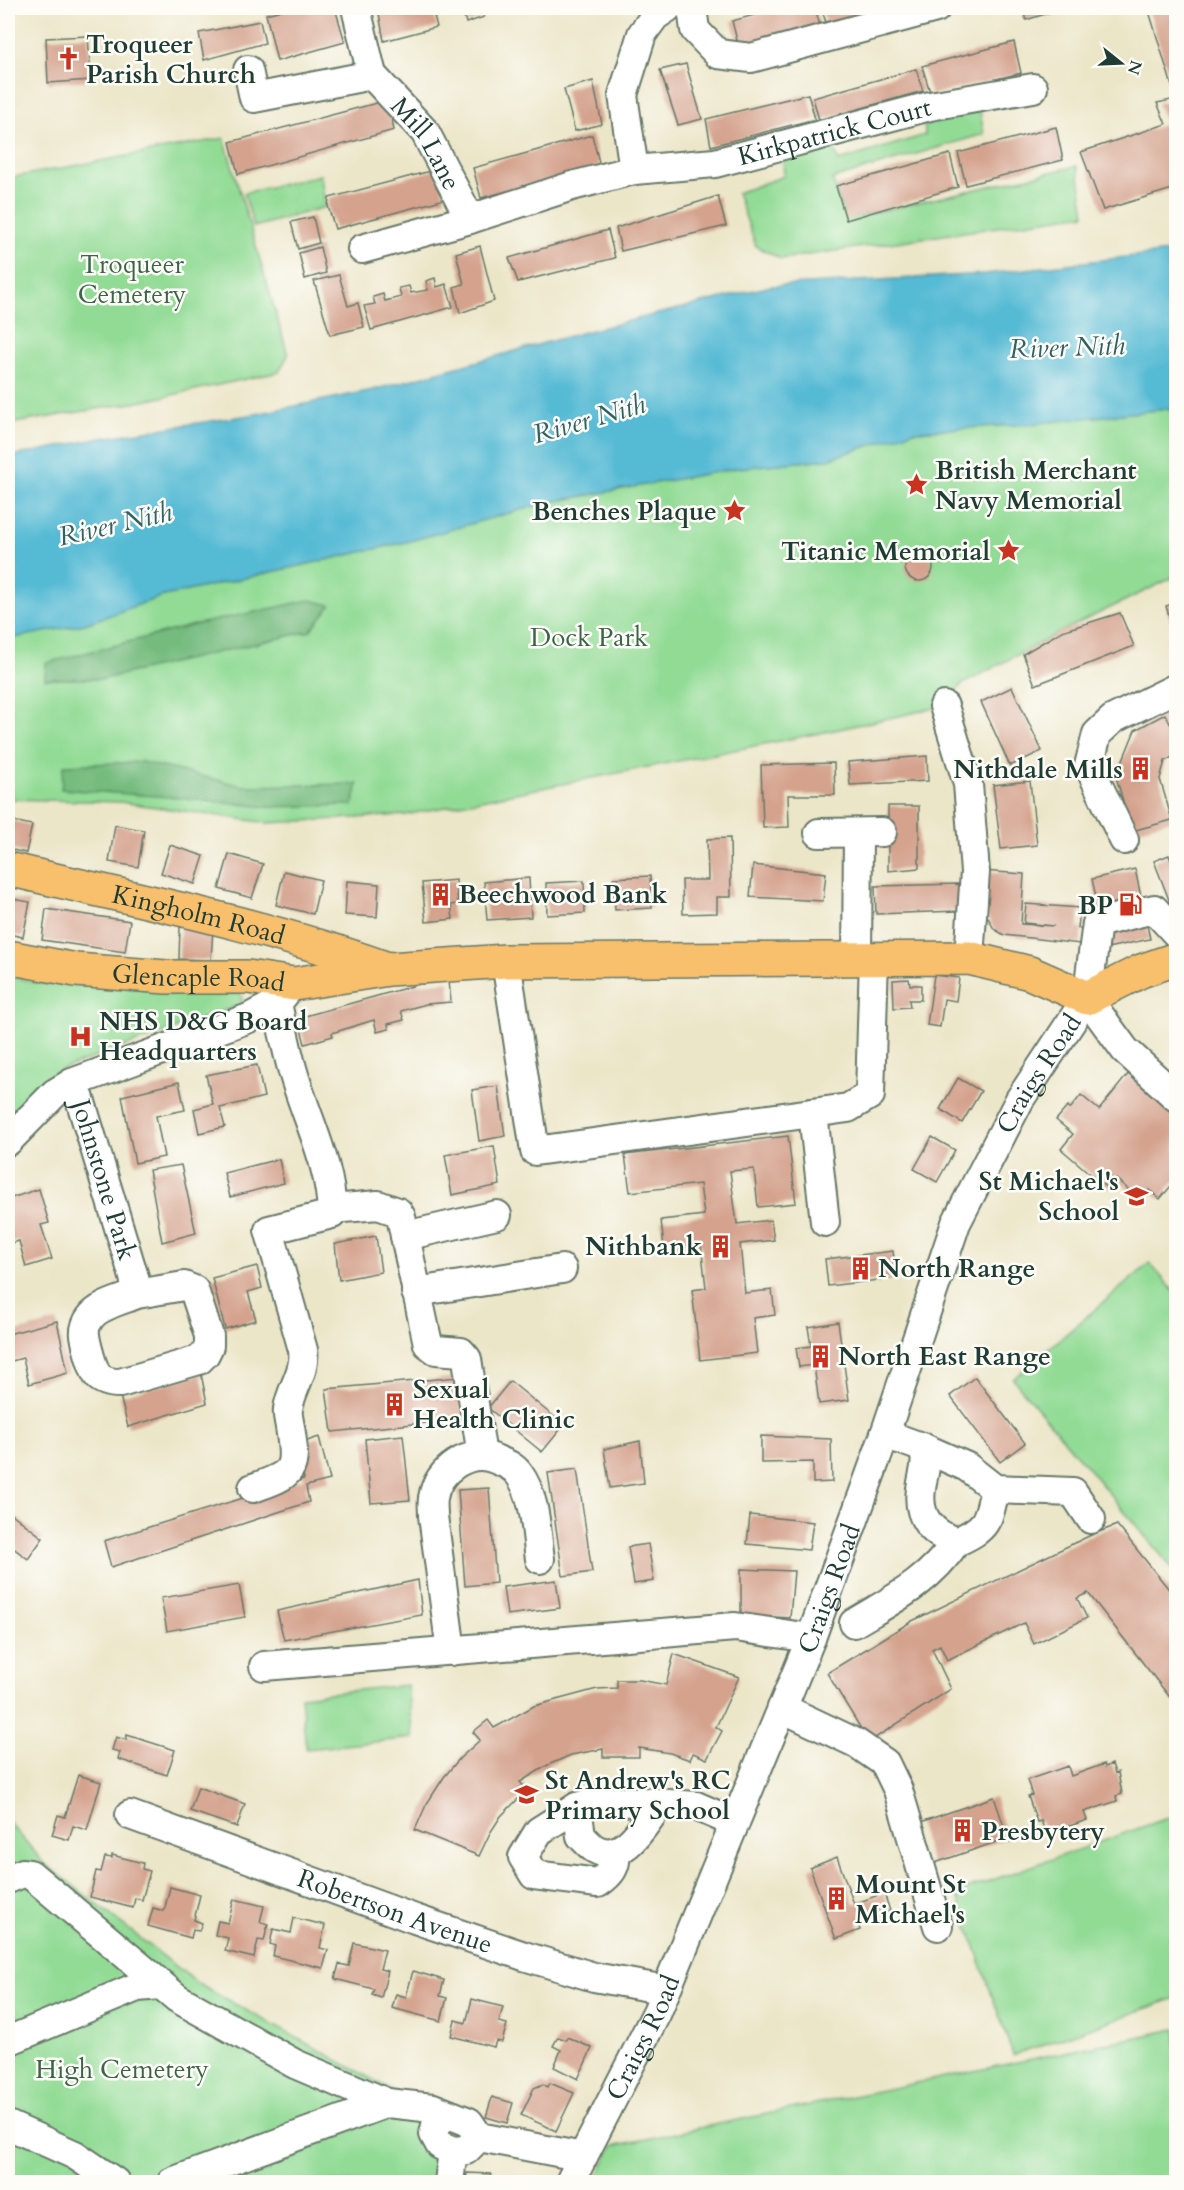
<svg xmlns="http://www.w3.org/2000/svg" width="1184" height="2190" viewBox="0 0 1184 2190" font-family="Cardo,serif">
  <rect width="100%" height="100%" fill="#fdfcf7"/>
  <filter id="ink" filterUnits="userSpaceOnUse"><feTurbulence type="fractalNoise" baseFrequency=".0167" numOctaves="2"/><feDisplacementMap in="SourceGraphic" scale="12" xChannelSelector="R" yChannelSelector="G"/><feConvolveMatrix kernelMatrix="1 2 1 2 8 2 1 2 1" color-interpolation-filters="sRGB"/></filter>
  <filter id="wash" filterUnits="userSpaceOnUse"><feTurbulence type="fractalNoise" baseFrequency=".008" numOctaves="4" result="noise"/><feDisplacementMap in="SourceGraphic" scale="24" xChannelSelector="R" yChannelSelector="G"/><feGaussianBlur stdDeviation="1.35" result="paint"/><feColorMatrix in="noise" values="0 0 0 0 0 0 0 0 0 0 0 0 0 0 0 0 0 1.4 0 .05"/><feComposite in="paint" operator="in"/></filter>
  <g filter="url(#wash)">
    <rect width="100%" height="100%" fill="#ece6c9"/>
    <g fill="#92db95" stroke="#588c64" stroke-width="1.5">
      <polygon points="979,107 984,134 832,179 846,219 1077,166 1085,214 781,259 756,246 737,193 784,176 783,157 832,145 839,161 925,135 924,116"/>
      <polygon points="224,138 288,355 279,372 144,401 8,424 8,178"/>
      <polygon points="321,175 325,207 254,227 244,193"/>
      <polygon points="1176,408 1176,576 1062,631 961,685 944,706 830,731 405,815 268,823 120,802 8,799 8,639 85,624 160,597 406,542 545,503 738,468 828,459 914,431 1030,424"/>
      <polygon points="8,976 43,984 138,987 211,993 241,994 243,1004 60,1070 8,1114"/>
      <polygon points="1150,1263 1176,1294 1176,1573 1013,1379"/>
      <polygon points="407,1685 413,1738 306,1749 301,1696"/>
      <polygon points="1176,1815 1176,1998 1013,2055 956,1893"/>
      <polygon points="8,1821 43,1862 200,1985 456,2125 440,2182 8,2182"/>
      <polygon points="1176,2029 1176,2182 594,2182 613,2146"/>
    </g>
    <g fill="#75bb7e" stroke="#4a7c59" stroke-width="1.5">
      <polygon points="310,600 331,605 310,631 103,679 45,679 46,663 198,624"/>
      <polygon points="142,762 243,786 358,784 353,805 267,807 183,798 61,789 64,765"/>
    </g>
    <polygon fill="#55bad4" stroke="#3a7c84" stroke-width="1.5" points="1176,251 1176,408 1030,424 914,431 828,459 738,468 545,503 406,542 160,597 85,624 8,639 8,457 101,438 256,414 373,390 588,331 771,286 985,274"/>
    <g id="blocks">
      <g fill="#d4a28d">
        <polygon points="289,8 335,8 345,42 277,61 266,14"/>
        <polygon points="378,8 432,8 437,27 384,41"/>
        <polygon points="462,8 483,8 484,17 466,23"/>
        <polygon points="780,8 815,8 820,25 739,48 732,21"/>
        <polygon points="821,8 881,8 827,25"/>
        <polygon points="1022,8 1064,8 1026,20"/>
        <polygon points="1148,8 1176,8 1176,188 1103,210 1081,152 1166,124 1157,103 1176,99"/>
        <polygon points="260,21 265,43 204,60 199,33"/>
        <polygon points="88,36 91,80 48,83 46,38"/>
        <polygon points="1014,42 1021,73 931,95 922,66"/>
        <polygon points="686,64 702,119 678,125 660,70"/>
        <polygon points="916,69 923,91 819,120 813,98"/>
        <polygon points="593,81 602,124 575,131 564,89"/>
        <polygon points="808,94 815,119 711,146 706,119"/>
        <polygon points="388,100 394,130 238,174 230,142"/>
        <polygon points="1056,127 1063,160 966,185 958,153"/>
        <polygon points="592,135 600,166 481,198 473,168"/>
        <polygon points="950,154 958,187 846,220 836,186"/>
        <polygon points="438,169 445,199 335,229 328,206 329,198"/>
        <polygon points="718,196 726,226 621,251 616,228"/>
        <polygon points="313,217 319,243 298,249 291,222"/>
        <polygon points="608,230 615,258 518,282 509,258"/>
        <polygon points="480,246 494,301 460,313 454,287 464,284 456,253"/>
        <polygon points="320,247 326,273 305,279 299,253"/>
        <polygon points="339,275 348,306 358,303 364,327 330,335 314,281"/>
        <polygon points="435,278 437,287 446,284 453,307 371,330 364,306 375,304 373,297 383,294 385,301 401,297 399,288 409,286 411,293 428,290 426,281"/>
        <circle cx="919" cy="567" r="14"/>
        <polygon points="1176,603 1176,639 1166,606"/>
        <polygon points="1120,613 1134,646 1035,685 1023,654 1062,631"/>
        <polygon points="1012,687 1042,751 1010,766 981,702"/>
        <polygon points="1165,714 1171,725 1176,723 1176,755 1165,761 1160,779 1172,820 1132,831 1116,777 1135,730"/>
        <polygon points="927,756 928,781 850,785 848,762"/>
        <polygon points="834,763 835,795 788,795 789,827 763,828 761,765"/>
        <polygon points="1030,781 1037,845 1001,849 993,785"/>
        <polygon points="888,806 919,806 919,868 888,871"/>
        <polygon points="8,820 32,825 26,853 8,849"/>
        <polygon points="115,825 144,830 138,867 109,862"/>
        <polygon points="730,838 731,897 717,897 717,913 683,914 682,880 708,880 707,839"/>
        <polygon points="170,845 204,856 195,884 161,873"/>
        <polygon points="229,854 263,864 252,898 219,889"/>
        <polygon points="1169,855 1176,874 1176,918 1154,861"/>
        <polygon points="753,865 826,873 823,901 750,897"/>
        <polygon points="1135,869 1150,939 1107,948 1092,879"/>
        <polygon points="284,871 321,880 313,914 276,905"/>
        <polygon points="982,871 1024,874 1021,924 1054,926 1024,923 1026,904 1080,908 1078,928 1082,929 1080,944 1004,935 994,929 981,904"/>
        <polygon points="650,876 652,908 615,910 613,878"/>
        <polygon points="529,878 531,917 487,920 484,882"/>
        <polygon points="456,880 458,904 451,905 453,919 426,922 422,883"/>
        <polygon points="347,881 379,884 377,917 345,915"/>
        <polygon points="584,881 585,913 547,915 546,883"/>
        <polygon points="959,884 958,911 876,914 875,886"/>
        <polygon points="8,898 30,902 23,937 8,934"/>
        <polygon points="46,909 130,921 125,952 42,940"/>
        <polygon points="180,927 213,928 211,960 179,959"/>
        <polygon points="934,975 959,978 956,1001 944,999 940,1027 927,1025"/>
        <polygon points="909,979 910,985 921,985 921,1000 909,1000 910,1007 894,1008 893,980"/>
        <polygon points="449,981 451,1002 426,1004 401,1011 404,1020 388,1024 389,1029 377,1032 374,1020 332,1033 333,1036 305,1044 298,1018 420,984"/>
        <polygon points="257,1065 264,1097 220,1108 225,1127 199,1133 194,1109 213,1104 206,1075"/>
        <polygon points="1128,1074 1176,1115 1176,1180 1160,1199 1149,1190 1141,1200 1116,1179 1108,1189 1061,1149 1073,1134 1056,1120 1068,1106 1070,1109 1081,1095 1099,1110"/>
        <polygon points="958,1078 981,1091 962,1123 940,1109"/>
        <polygon points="179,1082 185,1110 156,1116 164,1157 135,1163 122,1096"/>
        <polygon points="498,1086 505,1136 479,1141 472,1090"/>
        <polygon points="788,1136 796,1203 758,1207 754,1169 730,1171 737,1224 771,1220 774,1240 740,1244 745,1293 772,1290 775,1315 753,1318 757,1353 700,1360 692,1290 706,1288 701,1244 664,1248 661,1220 704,1215 700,1184 630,1192 625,1155"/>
        <polygon points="932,1137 955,1150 937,1182 914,1169"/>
        <polygon points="494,1146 500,1185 452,1195 445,1155"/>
        <polygon points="279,1159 284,1183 230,1197 224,1173"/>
        <polygon points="181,1165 196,1233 162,1242 149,1170"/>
        <polygon points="39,1189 49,1223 41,1225 52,1259 26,1267 19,1241 12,1243 10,1235 8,1235 8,1199"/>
        <polygon points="376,1236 381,1272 339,1280 335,1244"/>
        <polygon points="893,1251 896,1278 828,1286 825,1259"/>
        <polygon points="257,1266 262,1288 248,1292 256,1320 225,1329 212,1278"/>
        <polygon points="57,1321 68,1373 29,1384 23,1358 8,1362 8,1334"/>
        <polygon points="838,1322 849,1400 819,1404 814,1365 799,1367 796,1348 811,1346 808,1327"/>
        <polygon points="201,1374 207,1403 128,1427 120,1396"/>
        <polygon points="459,1377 463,1419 332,1432 326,1389"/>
        <polygon points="975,1377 1025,1443 1000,1462 950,1396"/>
        <polygon points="510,1381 564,1425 542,1452 488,1408"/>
        <polygon points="403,1435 410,1500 371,1503 365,1439"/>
        <polygon points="761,1436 831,1439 832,1482 813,1483 813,1462 761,1463"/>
        <polygon points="319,1437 330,1480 306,1486 309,1502 111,1567 104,1541 304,1479 298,1444"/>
        <polygon points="640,1441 644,1483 610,1488 604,1449"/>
        <polygon points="577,1469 592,1572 563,1576 548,1473"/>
        <polygon points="489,1488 496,1583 465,1586 458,1490"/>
        <polygon points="8,1511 43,1538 28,1559 8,1544"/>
        <polygon points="750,1515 813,1522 809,1550 747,1544"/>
        <polygon points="1117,1525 1176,1598 1176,1705 1088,1593 1077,1598 1087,1618 1034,1644 1024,1623 947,1660 940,1645 932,1649 951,1689 869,1742 827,1673 912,1621 1089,1536"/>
        <polygon points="648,1544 654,1581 634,1584 628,1547"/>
        <polygon points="741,1569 794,1571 790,1618 741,1615"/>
        <polygon points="418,1580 422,1615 284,1640 277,1611"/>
        <polygon points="556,1580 560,1608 507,1615 503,1587"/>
        <polygon points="239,1585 245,1617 167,1631 161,1598"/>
        <polygon points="674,1654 739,1677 716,1727 722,1731 707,1759 693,1753 690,1760 670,1753 639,1748 639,1757 603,1757 603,1749 571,1755 548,1765 520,1782 527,1790 501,1816 490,1833 479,1856 415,1830 426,1805 444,1777 460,1758 480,1740 473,1732 488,1720 494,1728 534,1706 597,1689 617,1688 617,1680 640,1680 666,1685"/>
        <polygon points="127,1735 175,1750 167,1775 118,1759 120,1752 112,1750 116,1737 126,1740"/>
        <polygon points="1104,1764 1105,1767 1112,1764 1115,1773 1118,1772 1122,1794 1116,1796 1117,1801 1084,1812 1087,1820 1046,1834 1041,1821 1037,1822 1028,1796 1032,1795 1027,1780 1068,1766 1071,1776"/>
        <polygon points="78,1775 101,1782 87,1830 73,1826 69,1840 52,1835 58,1815 65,1817"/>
        <polygon points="198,1787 245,1804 237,1827 190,1811"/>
        <polygon points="994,1797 1008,1838 932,1864 918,1823"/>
        <polygon points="112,1855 143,1863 142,1869 150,1871 142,1900 135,1898 133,1908 90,1897 96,1871 101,1872 105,1857 112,1858"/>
        <polygon points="837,1857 854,1904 884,1893 890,1911 858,1923 860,1930 836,1939 810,1868"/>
        <polygon points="170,1887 200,1895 194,1920 202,1923 199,1931 193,1930 191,1938 148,1926 153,1908 164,1911"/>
        <polygon points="234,1899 264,1906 260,1922 268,1924 264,1941 258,1940 254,1958 225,1951 228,1938 215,1935 218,1921 228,1923"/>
        <polygon points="294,1918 325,1925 320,1948 328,1950 323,1968 273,1956 275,1946 270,1944 273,1929 291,1933"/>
        <polygon points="354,1943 385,1950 380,1969 388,1971 381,1998 372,1995 374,1989 335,1979 339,1964 349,1966"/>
        <polygon points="413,1971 444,1980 440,1996 447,1998 441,2021 392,2008 396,1994 406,1997"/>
        <polygon points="472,1999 503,2007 499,2022 507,2024 502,2042 496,2041 494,2047 451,2036 455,2020 466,2023"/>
        <polygon points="558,2037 566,2040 567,2037 592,2048 578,2079 554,2067 561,2050 553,2046"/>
        <polygon points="550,2083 574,2093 556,2131 521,2115 534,2088 543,2084 548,2087"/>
        <polygon points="492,2097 513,2103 507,2123 486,2117"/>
        <polygon points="467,2173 491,2174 490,2178 502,2179 502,2182 466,2182"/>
      </g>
    </g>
  </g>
  <g filter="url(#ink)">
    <use href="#blocks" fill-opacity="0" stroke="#677868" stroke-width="1.5"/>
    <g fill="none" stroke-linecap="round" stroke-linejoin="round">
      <defs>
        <g id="minor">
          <polyline points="692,8 695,30 718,54 751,58 936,8"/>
          <polyline points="248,70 254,98 372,75 356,8"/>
          <path id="s1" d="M372,75L425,132L470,219"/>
          <polyline points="634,170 623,95 642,34 655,16 667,8"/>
          <path id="s2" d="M362,249L470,219L572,186L634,170L715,163L930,106L1033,88"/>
          <polyline points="944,706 968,784 975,872 969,958"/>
          <polyline points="819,833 882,832"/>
          <polyline points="1124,840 1089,766 1097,734 1113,719 1176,688"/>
          <polyline points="857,957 858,834"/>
          <polyline points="506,961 535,1151 848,1108 870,1095 874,957"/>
          <polyline points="1087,998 1125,1050 1176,1097"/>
          <path id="s3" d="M72,1083L80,1099L134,1277L137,1294L184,1286L194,1290L209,1336V1346L205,1354L199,1360L120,1383C112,1383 104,1382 98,1376C93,1371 86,1343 85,1335C84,1329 87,1322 90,1318C99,1305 123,1300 137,1294"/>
          <polyline points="813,1113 825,1222"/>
          <polyline points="8,1141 55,1093 72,1083 249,1018 277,1003 288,990"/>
          <polyline points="332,1209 378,1205 398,1212 401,1217 428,1344 436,1350 461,1352 467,1359 482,1456"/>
          <polyline points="405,1236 497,1215"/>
          <polyline points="416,1292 562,1269"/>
          <polyline points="885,1434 924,1448 967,1467 995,1489 1073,1492 1091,1519"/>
          <path d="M924,1448C928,1466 923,1472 921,1489C917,1517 931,1533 956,1542C987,1528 988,1522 995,1489"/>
          <path d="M253,1488C294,1474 297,1471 290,1427C289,1421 287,1415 288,1409C291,1388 306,1372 303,1350L269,1230L332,1214C331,1165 308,1122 294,1075C287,1052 282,1027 277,1003"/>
          <path d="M854,1623C894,1599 929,1582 956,1542"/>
          <path d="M451,1651L433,1516C433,1510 432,1504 433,1498C437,1470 469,1448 495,1459C505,1463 513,1466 519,1474C536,1497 536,1532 540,1559"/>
          <polyline points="264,1666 735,1627 811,1638"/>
          <polyline points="782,1708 856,1743 885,1763 898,1790 938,1926"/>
          <path d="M577,1807L581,1836C585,1840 590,1846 595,1849C624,1865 646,1822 660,1803"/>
          <path id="s4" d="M130,1815L415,1919L524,1956L594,1977L666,1990"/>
          <path d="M616,1851C616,1868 611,1874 598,1883L534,1875L523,1857L539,1831L577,1807L598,1801L641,1802L696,1806L735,1823"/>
          <polyline points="8,1879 23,1873 30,1874 177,1998 295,2064 387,2103 172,2182"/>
          <polyline points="8,2041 137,1987 161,1985"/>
          <polyline points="387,2103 433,2108 469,2122 479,2137 583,2157"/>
          <polyline points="450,2115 437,2121 434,2134 440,2145 453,2151"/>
          <polyline points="8,2125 75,2155 115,2182"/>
          <polyline points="449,2182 453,2151 466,2150 479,2137"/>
          <path id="s5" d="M570,2182L657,2012L811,1638L885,1434L956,1223L1020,1099L1087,998L1097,923L1154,909L1176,933"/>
        </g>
        <g id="major">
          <path id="s6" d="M8,869C134,899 262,924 385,968"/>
          <path id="s7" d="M8,957L76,970L166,977H248L294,984L389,969L506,961L969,958L1030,973L1087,998L1141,971L1176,959"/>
        </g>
      </defs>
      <use href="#minor" stroke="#677868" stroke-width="32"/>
      <use href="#major" stroke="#677868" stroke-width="36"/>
      <use href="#minor" stroke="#fff" stroke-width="28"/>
      <use href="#major" stroke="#f8bf6c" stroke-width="33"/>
    </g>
  </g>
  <defs>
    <symbol id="church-bare" viewBox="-9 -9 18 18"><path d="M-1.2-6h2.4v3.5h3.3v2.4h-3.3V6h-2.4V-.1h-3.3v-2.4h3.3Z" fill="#c8321e" stroke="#fdfcf7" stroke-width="2.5" paint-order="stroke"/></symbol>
    <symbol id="sight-bare" viewBox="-9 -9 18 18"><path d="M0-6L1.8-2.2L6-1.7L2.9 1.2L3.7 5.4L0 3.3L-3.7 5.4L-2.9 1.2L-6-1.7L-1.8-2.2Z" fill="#c8321e" stroke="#fdfcf7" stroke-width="2.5" paint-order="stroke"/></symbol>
    <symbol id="building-bare" viewBox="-9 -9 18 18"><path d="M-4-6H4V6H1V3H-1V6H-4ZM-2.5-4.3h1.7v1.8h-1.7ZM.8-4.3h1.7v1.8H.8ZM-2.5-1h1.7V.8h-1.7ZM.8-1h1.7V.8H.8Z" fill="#c8321e" stroke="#fdfcf7" stroke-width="2.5" paint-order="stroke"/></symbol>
    <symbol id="fuel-bare" viewBox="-9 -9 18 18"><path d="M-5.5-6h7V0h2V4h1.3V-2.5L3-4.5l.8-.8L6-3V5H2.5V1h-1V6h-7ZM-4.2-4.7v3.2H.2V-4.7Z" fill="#c8321e" stroke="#fdfcf7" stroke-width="2.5" paint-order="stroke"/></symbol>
    <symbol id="hospital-bare" viewBox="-9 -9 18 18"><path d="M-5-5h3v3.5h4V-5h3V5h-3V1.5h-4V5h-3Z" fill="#c8321e" stroke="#fdfcf7" stroke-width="2.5" paint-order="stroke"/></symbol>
    <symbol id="school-bare" viewBox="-9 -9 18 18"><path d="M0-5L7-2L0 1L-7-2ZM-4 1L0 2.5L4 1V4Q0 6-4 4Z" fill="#c8321e" stroke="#fdfcf7" stroke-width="2.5" paint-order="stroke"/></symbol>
  </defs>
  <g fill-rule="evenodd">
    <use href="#church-bare" x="52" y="42" width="33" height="33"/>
    <use href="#sight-bare" x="900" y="468" width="33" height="33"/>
    <use href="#sight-bare" x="718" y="494" width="33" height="33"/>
    <use href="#sight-bare" x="992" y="534" width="33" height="33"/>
    <use href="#building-bare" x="1124" y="752" width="33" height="33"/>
    <use href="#building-bare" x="424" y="878" width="33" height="33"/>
    <use href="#fuel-bare" x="1114" y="888" width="33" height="33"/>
    <use href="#hospital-bare" x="64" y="1020" width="33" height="33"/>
    <use href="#school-bare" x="1120" y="1180" width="33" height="33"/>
    <use href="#building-bare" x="704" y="1230" width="33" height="33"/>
    <use href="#building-bare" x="844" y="1252" width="33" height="33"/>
    <use href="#building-bare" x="804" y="1340" width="33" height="33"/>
    <use href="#building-bare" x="378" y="1388" width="33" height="33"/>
    <use href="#school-bare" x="510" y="1778" width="33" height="33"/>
    <use href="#building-bare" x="946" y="1814" width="33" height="33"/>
    <use href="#building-bare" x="820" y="1882" width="33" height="33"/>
  </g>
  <g text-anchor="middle" stroke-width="5" stroke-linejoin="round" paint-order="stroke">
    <g font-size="26" font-weight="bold" fill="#1f3d34" stroke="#fdfcf7" text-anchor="start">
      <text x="86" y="53">Troqueer<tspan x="86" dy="30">Parish Church</tspan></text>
      <text x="935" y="479">British Merchant<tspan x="935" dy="30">Navy Memorial</tspan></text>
      <text x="717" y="520" text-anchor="end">Benches Plaque</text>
      <text x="990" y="560" text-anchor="end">Titanic Memorial</text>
      <text x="1123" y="778" text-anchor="end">Nithdale Mills</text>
      <text x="458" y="903">Beechwood Bank</text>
      <text x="1113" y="914" text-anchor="end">BP</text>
      <text x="99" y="1030">NHS D&amp;G Board<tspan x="99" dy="30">Headquarters</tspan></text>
      <text x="1119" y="1190" text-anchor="end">St Michael's<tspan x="1119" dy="30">School</tspan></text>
      <text x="702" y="1255" text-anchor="end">Nithbank</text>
      <text x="878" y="1277">North Range</text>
      <text x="838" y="1365">North East Range</text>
      <text x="413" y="1398">Sexual<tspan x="413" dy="30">Health Clinic</tspan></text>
      <text x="545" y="1789">St Andrew's RC<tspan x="545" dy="30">Primary School</tspan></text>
      <text x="981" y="1840">Presbytery</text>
      <text x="855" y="1893">Mount St<tspan x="855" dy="30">Michael's</tspan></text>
    </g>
    <g font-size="26" fill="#1f3d34" stroke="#fdfcf7">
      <text dy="9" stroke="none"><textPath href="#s2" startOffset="488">Kirkpatrick Court</textPath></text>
      <text dy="9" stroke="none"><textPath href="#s1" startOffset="88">Mill Lane</textPath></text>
      <text dy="9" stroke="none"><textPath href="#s6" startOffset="196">Kingholm Road</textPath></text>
      <text dy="9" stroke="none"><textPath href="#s7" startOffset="192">Glencaple Road</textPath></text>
      <text dy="9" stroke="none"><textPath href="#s5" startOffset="1206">Craigs Road</textPath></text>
      <text dy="9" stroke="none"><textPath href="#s3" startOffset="102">Johnstone Park</textPath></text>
      <text dy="9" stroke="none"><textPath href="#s5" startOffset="648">Craigs Road</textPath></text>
      <text dy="9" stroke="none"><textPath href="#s4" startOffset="282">Robertson Avenue</textPath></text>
      <text dy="9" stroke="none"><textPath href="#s5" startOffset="162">Craigs Road</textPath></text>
    </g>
    <g font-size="26" fill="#3c644c" stroke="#fdfcf7">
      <text x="132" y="273">Troqueer<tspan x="132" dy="30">Cemetery</tspan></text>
      <text x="589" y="646">Dock Park</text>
      <text x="122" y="2078">High Cemetery</text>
    </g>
    <g font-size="27" font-style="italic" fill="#2f6264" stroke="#fdfcf7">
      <text transform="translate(1067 347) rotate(-2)" y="9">River Nith</text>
      <text transform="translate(589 419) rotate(-16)" y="9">River Nith</text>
      <text transform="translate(115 524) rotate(-13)" y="9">River Nith</text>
    </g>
  </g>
  <rect width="1184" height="2190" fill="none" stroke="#fdfcf7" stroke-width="30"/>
  <g transform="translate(1121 63) rotate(108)" stroke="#fdfcf7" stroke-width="4.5" paint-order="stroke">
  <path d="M0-4.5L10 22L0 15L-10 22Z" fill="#1f3d34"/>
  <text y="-9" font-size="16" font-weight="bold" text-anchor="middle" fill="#1f3d34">N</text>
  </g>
</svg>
